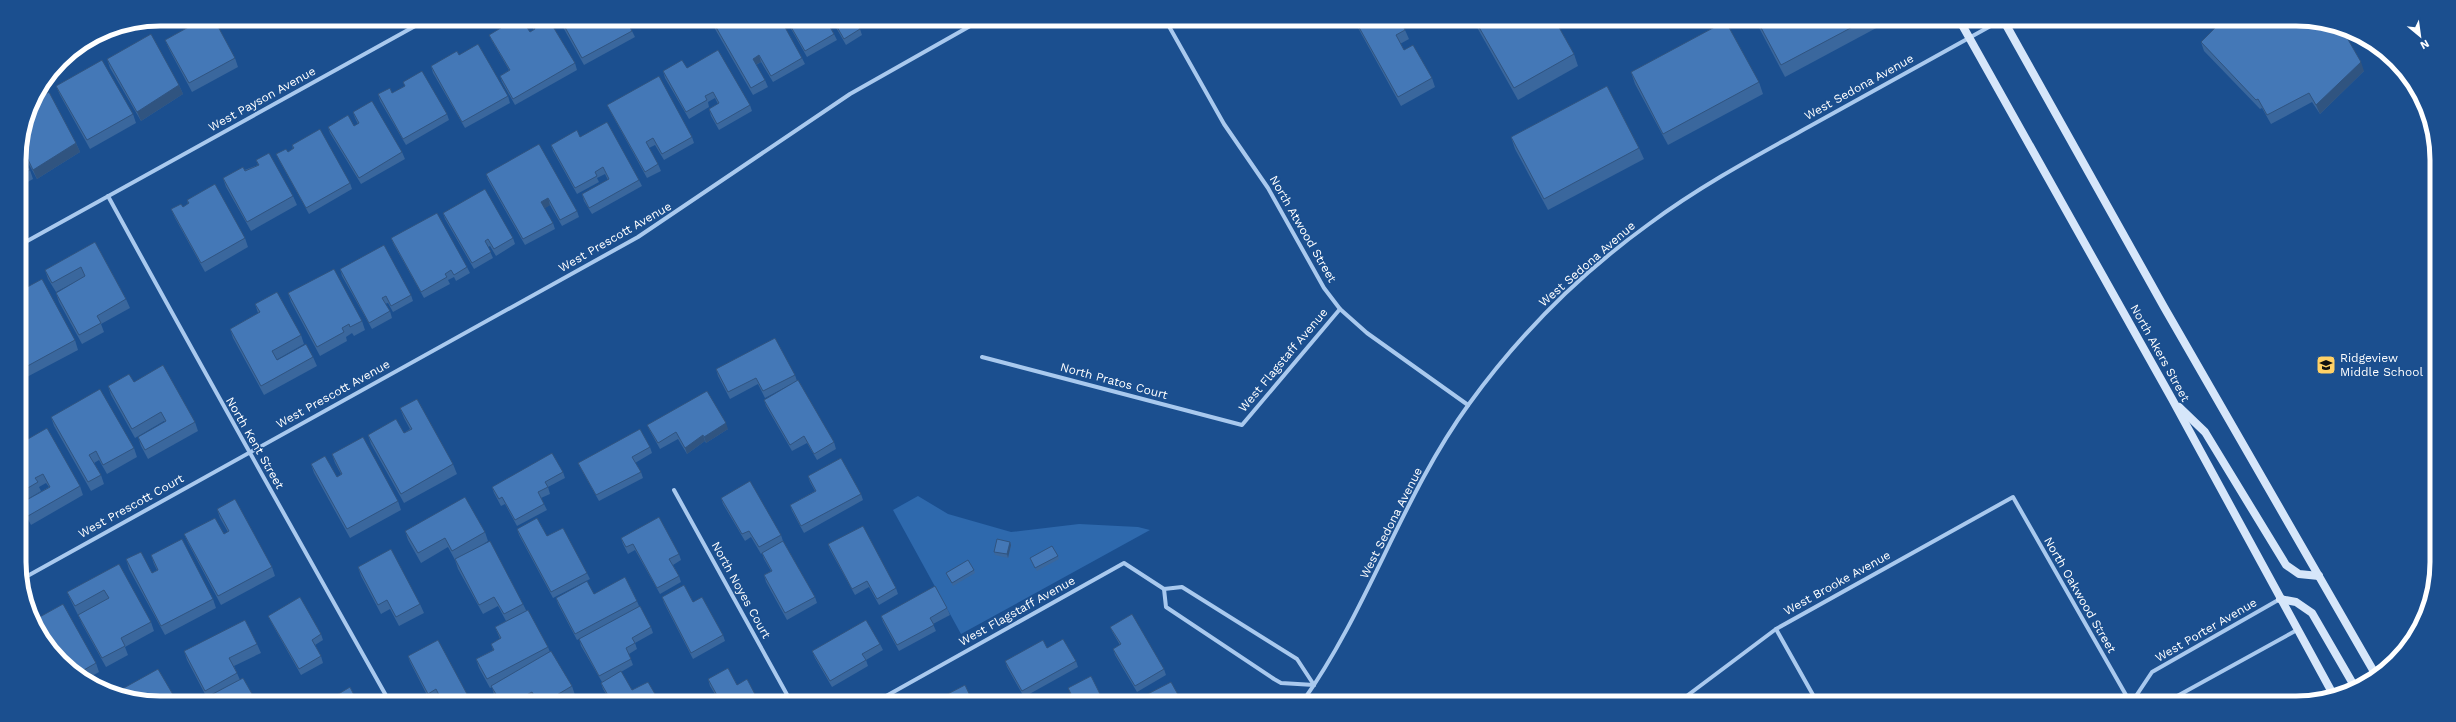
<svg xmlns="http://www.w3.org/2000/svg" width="2456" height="722" viewBox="0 0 2456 722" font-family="'Work Sans',sans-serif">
  <rect width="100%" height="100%" fill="#1b4f8f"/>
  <polygon fill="#2e69ad" points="918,496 948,514 1011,532 1079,524 1138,527 1150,530 961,634 893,510"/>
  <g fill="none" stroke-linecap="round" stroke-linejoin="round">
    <g stroke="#a9c9ee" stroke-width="4">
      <polyline points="1166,21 1224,124 1268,188 1324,288 1340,309 1367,333 1468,405"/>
      <path d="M108,196C200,365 294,532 388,699"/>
      <polyline points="20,245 426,20"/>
      <polyline points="982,357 1242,425 1340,309"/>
      <polyline points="674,490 790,700"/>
      <polyline points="22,579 638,237 850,94 979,21"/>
      <polyline points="1164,589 1166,607 1274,679 1281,683 1314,685"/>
      <polyline points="1776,629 1817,702"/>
      <polyline points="879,700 1124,563 1164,589 1182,587 1297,659 1314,685"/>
      <path d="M1303,701C1369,608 1402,496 1469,404C1519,335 1581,273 1649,224C1700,186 1756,156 1812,125C1873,91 1934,57 1996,23"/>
      <polyline points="1680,701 1776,629 2013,497 2130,702"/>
      <polyline points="2132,702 2152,672 2280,599"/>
      <polyline points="2144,702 2170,700 2297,630"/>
    </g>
    <g stroke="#d6e6fa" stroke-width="8">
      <polyline points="1961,23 2172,399 2334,696"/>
      <polyline points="2005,23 2164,307 2377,677"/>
      <polyline points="2179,407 2205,432 2286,565 2299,574 2319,576"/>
      <polyline points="2280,599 2296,602 2312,613 2356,689"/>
    </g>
  </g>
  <g fill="#3a679d">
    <polygon points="528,20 549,20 575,63 577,70 515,105 502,82 500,76 509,70 492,41 489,35 530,32 534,30"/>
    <polygon points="559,20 626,20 632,31 635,37 584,65"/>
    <polygon points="633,20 646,20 636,26"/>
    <polygon points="786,20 855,21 860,29 862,35 846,45 834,24 830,26 837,40 807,57"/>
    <polygon points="863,21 874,21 865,25"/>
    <polygon points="713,22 802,58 805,64 773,82 761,62 756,65 765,80 768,87 753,95 715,29"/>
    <polygon points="1355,22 1401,22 1405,30 1409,39 1400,44 1404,50 1432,78 1435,87 1401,106 1357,26"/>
    <polygon points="1474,22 1556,22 1574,54 1578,66 1518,100"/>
    <polygon points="1756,22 1879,23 1880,26 1785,77"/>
    <polygon points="165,40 235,58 238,67 192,92 169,49"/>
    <polygon points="2201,42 2364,71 2320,114 2312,102 2271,124 2262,108 2260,109 2204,51"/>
    <polygon points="459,55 508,96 510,103 465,128 433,73 431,66"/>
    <polygon points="107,59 179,85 183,94 141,121 110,68"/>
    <polygon points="687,68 750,105 752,111 719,130 711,116 709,109 718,104 715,98 708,102 709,107 689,119 665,78 663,71"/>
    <polygon points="1631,72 1759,82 1763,94 1668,145 1635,84"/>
    <polygon points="403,82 447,114 449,120 406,145 380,101 378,94 392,93 405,86"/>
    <polygon points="56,86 133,114 136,123 90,149 60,95"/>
    <polygon points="607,105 692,137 694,143 664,160 655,145 649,148 658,164 661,171 647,178 610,111"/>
    <polygon points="30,106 76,143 80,152 37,179 20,148"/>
    <polygon points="353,112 402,152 405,159 361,184 330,133 328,127 354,126 358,124 355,118"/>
    <polygon points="580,137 639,180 642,186 592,214 584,201 582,194 608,180 605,174 597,178 599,182 577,194 553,151 551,145"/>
    <polygon points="1511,137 1639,148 1644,159 1548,210 1515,149"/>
    <polygon points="292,145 350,183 352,189 309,214 279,160 276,154 288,152 293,149"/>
    <polygon points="19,152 30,170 33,179 19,187"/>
    <polygon points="256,160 293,196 297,205 251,231 226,187 223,178 258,165"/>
    <polygon points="486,174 577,211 579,217 562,226 550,205 544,208 553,223 555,229 525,245 488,180"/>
    <polygon points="2434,189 2434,205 2432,203 2429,194"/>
    <polygon points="187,200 245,238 248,247 205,272 175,218 171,209 183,207 188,204"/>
    <polygon points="443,213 513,238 515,244 496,256 490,246 488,247 493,258 474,269 445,219"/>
    <polygon points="391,238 467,267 470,273 456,281 454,277 448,280 450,284 424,298 394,245"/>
    <polygon points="95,242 126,299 130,308 101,324 104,332 82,344 59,302 56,293 84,277 56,292 48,279 45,270"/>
    <polygon points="340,269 411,295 413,301 393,312 388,303 385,304 390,311 392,318 372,329 342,276"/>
    <polygon points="20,291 75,340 78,350 25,378 20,369"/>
    <polygon points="288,293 362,321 365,330 354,336 352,333 346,337 347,341 320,356 291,302"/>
    <polygon points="255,304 301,335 304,344 276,360 313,357 317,366 264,395 233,338 230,329 258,313"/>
    <polygon points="716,369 795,375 797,381 834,442 836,449 817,460 807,443 792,451 766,406 764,400 793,383 765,398 758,384 730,399 718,376"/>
    <polygon points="134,382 195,422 198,431 148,459 141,446 138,437 165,422 164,421 135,438 111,395 108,386"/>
    <polygon points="400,408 453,464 457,474 404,503 371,444 368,435 404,433 410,429 404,418"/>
    <polygon points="51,417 134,448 137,457 107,474 99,460 94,463 101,475 104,484 91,491 54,426"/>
    <polygon points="647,425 728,429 706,443 705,441 687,454 678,439 660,449 650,431"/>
    <polygon points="21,443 80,486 83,495 31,525 24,512 21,503 49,487 46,483 39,487 41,491 21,503"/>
    <polygon points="650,447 652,453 635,463 641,472 643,478 599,501 581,469 578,463"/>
    <polygon points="332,454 398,501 401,510 350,538 314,473 311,464 337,477 341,474 335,463"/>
    <polygon points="563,472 565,478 548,487 550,494 541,498 547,510 517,526 505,504 501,506 494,493 492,487"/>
    <polygon points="808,476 861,494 863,500 804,533 792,511 790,505 815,491 810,482"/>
    <polygon points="721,498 781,535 783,541 815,597 817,603 787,620 766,582 764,575 771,571 764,559 762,553 761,554 751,537 745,541 723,504"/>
    <polygon points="217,509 272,567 275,576 221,605 188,543 184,534 224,534 228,532 220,518"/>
    <polygon points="517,529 547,536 587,573 590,579 553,598 519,535"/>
    <polygon points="405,531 485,532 488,541 477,548 523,604 526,610 548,647 550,652 572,686 575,695 578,699 497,699 494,695 492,687 490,688 479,668 476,659 493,650 491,644 500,639 495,627 506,621 498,606 483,614 458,569 455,560 448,547 421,563 408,540"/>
    <polygon points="621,538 679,554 681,560 673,565 679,576 681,582 660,594 635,550 628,554 623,544"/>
    <polygon points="1010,542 1011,545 1008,558 995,555 994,552"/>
    <polygon points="828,544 896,588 898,594 879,605 869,587 855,595 830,550"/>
    <polygon points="151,555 213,599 216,608 165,635 129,569 126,559 152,573 157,570 154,564"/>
    <polygon points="1058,556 1059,559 1037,571 1030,558"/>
    <polygon points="119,564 151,622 154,631 125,647 128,655 106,667 82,624 78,615 107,599 78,615 71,601 67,592"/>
    <polygon points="358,567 420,604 424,613 399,626 390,609 381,614 361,576"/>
    <polygon points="974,570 975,573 953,586 946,573"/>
    <polygon points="594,594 637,601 639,606 651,627 653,633 635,643 637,649 629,654 633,665 621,672 632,690 658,699 609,699 603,689 601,683 602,682 581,646 579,639 592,632 577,640 558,604 556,598"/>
    <polygon points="662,597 693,602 723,635 725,641 693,659 664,603"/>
    <polygon points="947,608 950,615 933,624 936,631 899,651 883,622 881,616"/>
    <polygon points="268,616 321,634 323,640 315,645 321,656 323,663 301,675 271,622"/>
    <polygon points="1110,627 1164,669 1166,675 1137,692 1115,655 1113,649 1120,645 1113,633"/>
    <polygon points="257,644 261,653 234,666 240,680 255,699 207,698 187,660 184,651"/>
    <polygon points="880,644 883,650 866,660 868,666 832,687 815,658 812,651"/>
    <polygon points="1047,648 1076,661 1078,667 1024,697 1007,667 1005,661"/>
    <polygon points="54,655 96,663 99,672 85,680"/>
    <polygon points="408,656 467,694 469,699 440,699 438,696 432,699 429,699 410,662"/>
    <polygon points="708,679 737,685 758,700 718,699 710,686"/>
  </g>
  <g fill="#305480">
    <polygon points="759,55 761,62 755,65 753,59"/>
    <polygon points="2361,62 2364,71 2320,114 2316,105"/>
    <polygon points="179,85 183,94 141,121 137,112"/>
    <polygon points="76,143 80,152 37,179 33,170"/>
    <polygon points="548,198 550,205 544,209 541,202"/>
    <polygon points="726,423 728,429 706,443 704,437"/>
    <polygon points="703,435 705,441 687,454 685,448"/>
    <polygon points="1010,542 1011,545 1008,558 1007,554"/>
  </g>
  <g fill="#4478b7" stroke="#305480">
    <polygon points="203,19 214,19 235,58 189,83 165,40"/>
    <polygon points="514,20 522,20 530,32 535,29 530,20 549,20 575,63 513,99 500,76 510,70 489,35"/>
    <polygon points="561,20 626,20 632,31 582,58"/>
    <polygon points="717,20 781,20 802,58 771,76 759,55 753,59 765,80 751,88 713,22"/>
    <polygon points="787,20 826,20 834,34 805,51"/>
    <polygon points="833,20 855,21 860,29 844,39"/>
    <polygon points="1356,22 1401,22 1405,30 1396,35 1404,50 1413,45 1432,78 1398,97"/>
    <polygon points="1476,22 1556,22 1574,54 1514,88"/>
    <polygon points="1724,22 1726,22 1759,82 1663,134 1631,72"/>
    <polygon points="1758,22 1860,23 1781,65"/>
    <polygon points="2219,24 2332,24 2342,29 2361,62 2316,105 2309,93 2267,115 2258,99 2256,100 2201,42"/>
    <polygon points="151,34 179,85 137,112 107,59"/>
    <polygon points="478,44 508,96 462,122 431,66 457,51 459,55"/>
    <polygon points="718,50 750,105 717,124 709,109 719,103 713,92 705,96 707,100 686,112 663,71 682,60 687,68"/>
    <polygon points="102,60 133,114 87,140 56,86"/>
    <polygon points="422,71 447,114 403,139 378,94 390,88 392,93 405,86 403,82"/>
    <polygon points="659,76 692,137 662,154 653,138 646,142 658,164 645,172 607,105"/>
    <polygon points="1607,86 1639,148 1544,199 1511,137"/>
    <polygon points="49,92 76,143 33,170 21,145 30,106 33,101"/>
    <polygon points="372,101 402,152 359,178 328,127 348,115 354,126 359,123 353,112"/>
    <polygon points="607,122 639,180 589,208 582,194 609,179 603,167 595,172 597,176 575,188 551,145 577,130 580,137"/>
    <polygon points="320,129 350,183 306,208 276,154 286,149 288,152 294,148 292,145"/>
    <polygon points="539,144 577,211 560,220 548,198 541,202 553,223 523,239 486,174"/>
    <polygon points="19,152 30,170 19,176"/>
    <polygon points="269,153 293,196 247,222 223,178 243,167 245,171 259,165 256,160"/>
    <polygon points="215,184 245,238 201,263 171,209 181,204 183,207 189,203 187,200"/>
    <polygon points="485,189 513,238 494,249 488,239 485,241 491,252 472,263 443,213"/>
    <polygon points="2434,189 2434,199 2429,194"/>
    <polygon points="437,213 467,267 454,275 451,270 445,274 447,277 421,292 391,238"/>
    <polygon points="95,242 126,299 97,316 101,323 79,335 56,293 85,276 81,267 52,283 45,270"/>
    <polygon points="384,245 411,295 391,306 386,296 382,298 390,311 369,323 340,269"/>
    <polygon points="334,269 362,321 350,327 349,324 342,328 344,332 317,347 288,293"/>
    <polygon points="42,279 75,340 22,369 20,366 20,291"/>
    <polygon points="277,292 301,335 272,351 277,360 306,344 313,357 261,386 230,329 260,312 255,304"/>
    <polygon points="775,338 795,375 763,391 756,378 728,392 716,369"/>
    <polygon points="163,365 195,422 145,450 138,437 166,421 161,412 132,429 108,386 129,374 134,382"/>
    <polygon points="798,380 834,442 814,454 804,436 790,445 764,400"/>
    <polygon points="100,389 134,448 103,465 96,451 89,455 101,475 88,482 51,417"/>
    <polygon points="707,391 726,423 704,437 703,435 685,448 676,432 658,443 647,425"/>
    <polygon points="417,399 453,464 401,494 368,435 396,419 404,433 412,429 400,408"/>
    <polygon points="47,428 80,486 28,516 21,503 50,487 43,474 35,478 38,482 21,492 21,443"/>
    <polygon points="640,429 650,447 632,457 641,472 596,495 578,463"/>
    <polygon points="363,437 398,501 347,529 311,464 325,456 337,477 342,474 332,454"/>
    <polygon points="552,453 563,472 545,482 548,487 538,492 544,504 515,520 502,497 499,499 492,487"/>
    <polygon points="841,458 861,494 801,526 790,505 816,491 808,476"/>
    <polygon points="750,481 781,535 759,547 749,531 742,534 721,498"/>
    <polygon points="465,497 485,532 452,551 445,538 418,553 405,531"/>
    <polygon points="235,499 272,567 218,596 184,534 215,518 224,534 229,531 217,509"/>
    <polygon points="659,517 679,554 669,559 679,576 657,588 633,544 626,547 621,538"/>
    <polygon points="537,518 547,536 563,528 587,573 551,592 517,529"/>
    <polygon points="863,526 896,588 877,599 867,581 852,589 828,544"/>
    <polygon points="182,539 213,599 161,626 126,559 141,552 152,573 158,570 151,555"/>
    <polygon points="997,539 1010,542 1007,554 994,552"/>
    <polygon points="490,541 523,604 504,614 494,597 479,605 455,559"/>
    <polygon points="783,541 815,597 785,613 764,575 772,571 762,553"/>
    <polygon points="1052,546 1058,556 1035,568 1030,558"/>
    <polygon points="391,549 420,604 396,617 387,600 378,605 358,567"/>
    <polygon points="968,560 974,570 952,583 946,573"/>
    <polygon points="119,564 151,622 121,638 125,646 102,658 78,615 109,598 104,590 75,606 67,592"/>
    <polygon points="625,577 637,601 575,634 556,598 587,581 594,594"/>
    <polygon points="684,585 693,602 702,597 723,635 691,653 662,597"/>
    <polygon points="935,586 947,608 930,618 934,625 897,645 881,616"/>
    <polygon points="300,597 321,634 312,640 321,656 299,669 268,616"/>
    <polygon points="63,604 96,663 77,674 54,655 36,619"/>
    <polygon points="640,606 651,627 632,638 635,643 626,648 631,659 599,676 579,639"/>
    <polygon points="528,610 548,647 487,679 476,659 494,650 491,644 501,638 495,627"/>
    <polygon points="1132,614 1164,669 1135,686 1113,649 1121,644 1110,627"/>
    <polygon points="245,620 257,644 229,658 237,673 205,691 184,651"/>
    <polygon points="866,620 880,644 862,654 866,660 830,681 812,651"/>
    <polygon points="1063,639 1076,661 1022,691 1005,661 1043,640 1047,648"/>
    <polygon points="438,640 467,694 458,699 441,699 436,689 428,694 408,656"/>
    <polygon points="551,651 572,686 550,699 536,699 532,692 519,699 499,699 491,686"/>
    <polygon points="728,668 737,685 747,679 758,700 719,699 708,679"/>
    <polygon points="158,669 175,698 124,698 113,694"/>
    <polygon points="621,671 632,690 648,682 658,699 610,699 601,683"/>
    <polygon points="1091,676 1103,700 1074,700 1068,688"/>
    <polygon points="243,678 255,699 210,698 209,696"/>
    <polygon points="1171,682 1181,700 1136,700"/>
    <polygon points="965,685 972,700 936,700"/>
    <polygon points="350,687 356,699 330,699"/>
    <polygon points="575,695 578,699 566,699"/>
    <polygon points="1211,695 1214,700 1199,700"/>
  </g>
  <defs>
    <symbol id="school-square" viewBox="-11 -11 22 22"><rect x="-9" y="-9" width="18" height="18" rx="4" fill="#ffd166" stroke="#1b4f8f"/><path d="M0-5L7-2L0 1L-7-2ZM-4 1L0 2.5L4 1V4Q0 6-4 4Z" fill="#111"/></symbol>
  </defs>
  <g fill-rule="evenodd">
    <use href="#school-square" x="2315" y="354" width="22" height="22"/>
  </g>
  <g text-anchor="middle" stroke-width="3" stroke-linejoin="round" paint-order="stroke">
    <g font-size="12" fill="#fff" stroke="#1b4f8f">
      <text transform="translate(1859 87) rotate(-29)" y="4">West Sedona Avenue</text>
      <text transform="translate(262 99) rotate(-29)" y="4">West Payson Avenue</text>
      <text transform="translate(1303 229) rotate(60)" y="4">North Atwood Street</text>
      <text transform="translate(615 237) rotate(-30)" y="4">West Prescott Avenue</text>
      <text transform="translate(1587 264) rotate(-41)" y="4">West Sedona Avenue</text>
      <text transform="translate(2160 353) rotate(61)" y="4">North Akers Street</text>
      <text transform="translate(1283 360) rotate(-50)" y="4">West Flagstaff Avenue</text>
      <text transform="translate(1114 381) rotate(15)" y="4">North Pratos Court</text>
      <text transform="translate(333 394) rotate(-29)" y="4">West Prescott Avenue</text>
      <text transform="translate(255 443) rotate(60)" y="4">North Kent Street</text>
      <text transform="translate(131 506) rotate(-29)" y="4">West Prescott Court</text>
      <text transform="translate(1391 523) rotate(-63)" y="4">West Sedona Avenue</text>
      <text transform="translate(1837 583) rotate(-29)" y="4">West Brooke Avenue</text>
      <text transform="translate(741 590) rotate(61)" y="4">North Noyes Court</text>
      <text transform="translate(2080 595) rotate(60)" y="4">North Oakwood Street</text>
      <text transform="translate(1017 611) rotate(-29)" y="4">West Flagstaff Avenue</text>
      <text transform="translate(2206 630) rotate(-30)" y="4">West Porter Avenue</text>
    </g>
    <g font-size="12" fill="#fff" stroke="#1b4f8f" text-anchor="start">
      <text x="2340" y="362">Ridgeview<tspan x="2340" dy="14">Middle School</tspan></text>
    </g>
  </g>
  <path d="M0 0H2456V722H0ZM160 26H2296A134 134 0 0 1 2430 160V562A134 134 0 0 1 2296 696H160A134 134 0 0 1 26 562V160A134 134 0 0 1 160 26Z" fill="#1b4f8f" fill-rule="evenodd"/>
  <path fill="none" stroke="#fff" stroke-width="5" d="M160 26H2296A134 134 0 0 1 2430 160V562A134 134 0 0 1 2296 696H160A134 134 0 0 1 26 562V160A134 134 0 0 1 160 26Z"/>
  <g transform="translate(2420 36) rotate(151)" stroke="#1b4f8f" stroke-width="3" paint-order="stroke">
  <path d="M0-3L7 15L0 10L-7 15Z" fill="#ffffff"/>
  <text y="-6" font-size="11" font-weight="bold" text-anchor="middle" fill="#ffffff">N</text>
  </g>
</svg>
